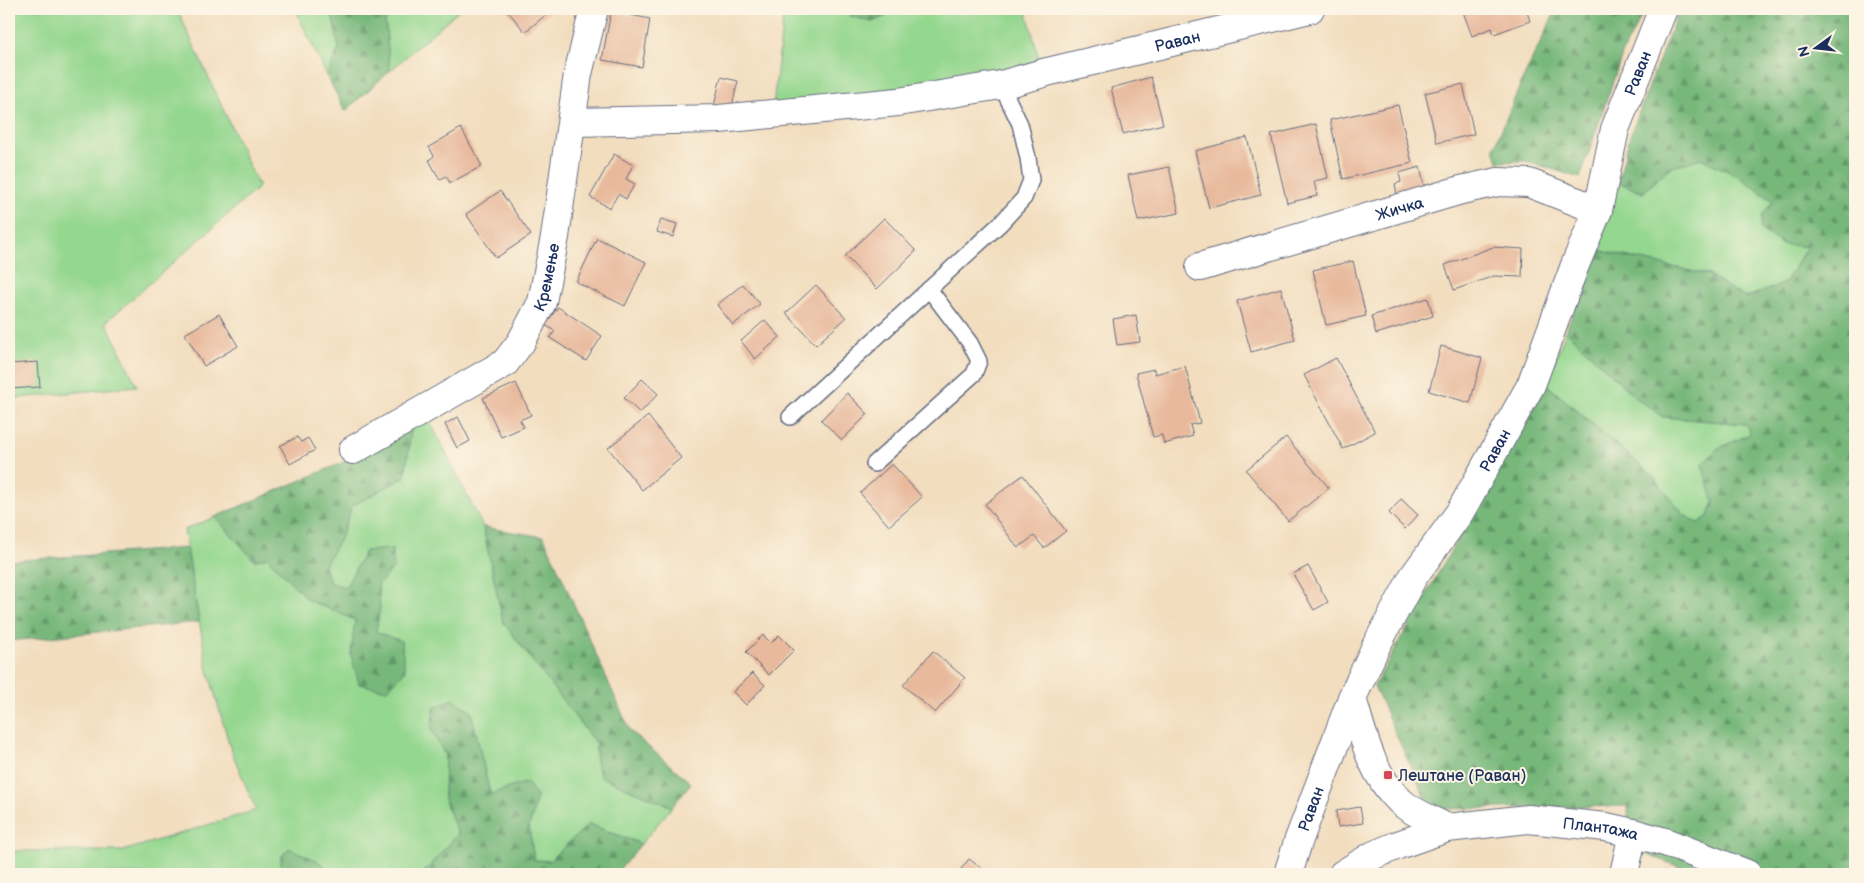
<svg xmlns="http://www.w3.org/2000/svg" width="1864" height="883" viewBox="0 0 1864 883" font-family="'Balsamiq Sans',sans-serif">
  <defs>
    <pattern id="forest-firs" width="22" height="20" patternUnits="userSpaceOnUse" patternTransform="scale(1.25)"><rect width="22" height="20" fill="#77b87a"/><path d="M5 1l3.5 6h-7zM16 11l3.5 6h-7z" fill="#619667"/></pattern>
  </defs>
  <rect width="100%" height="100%" fill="#fcf5e5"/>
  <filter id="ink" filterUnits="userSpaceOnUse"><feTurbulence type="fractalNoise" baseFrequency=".02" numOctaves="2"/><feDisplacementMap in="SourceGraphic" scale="10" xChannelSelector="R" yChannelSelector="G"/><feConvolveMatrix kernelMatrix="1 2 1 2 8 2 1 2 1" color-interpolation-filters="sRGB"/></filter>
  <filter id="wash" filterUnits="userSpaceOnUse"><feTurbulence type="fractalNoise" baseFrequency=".0096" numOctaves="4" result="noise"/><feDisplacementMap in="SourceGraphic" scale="20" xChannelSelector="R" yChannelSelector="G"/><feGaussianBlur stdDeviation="1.12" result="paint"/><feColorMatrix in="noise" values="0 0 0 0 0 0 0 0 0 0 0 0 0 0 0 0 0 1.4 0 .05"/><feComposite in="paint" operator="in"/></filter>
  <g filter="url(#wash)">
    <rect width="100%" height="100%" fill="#f2ddbe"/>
    <g fill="#94d78f" stroke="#588376">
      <polygon points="9,9 177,9 259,187 106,322 137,386 9,399"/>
      <polygon points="295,9 331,9 339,48 327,76"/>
      <polygon points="384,9 460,9 390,71"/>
      <polygon points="784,9 847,9 850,16 872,22 902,9 1026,9 1041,66 1005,77 773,107"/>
      <polygon points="1700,158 1738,176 1774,201 1762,216 1781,244 1807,246 1785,283 1745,298 1709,275 1597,250 1611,212 1618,182 1643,193 1668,169"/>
      <polygon points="1566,331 1635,397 1663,417 1746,424 1751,434 1717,449 1714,503 1709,516 1698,523 1684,515 1652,475 1546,384"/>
      <polygon points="427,416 483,527 503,622 596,744 596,763 601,777 672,807 641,844 589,824 549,861 534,860 529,828 537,797 527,782 490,794 471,711 431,728 445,755 444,798 458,834 422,874 332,874 318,861 281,857 281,874 9,874 9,851 123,851 256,810 231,750 207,667 184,530 215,517 255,560 267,557 308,600 355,620 351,655 387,690 404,672 401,641 375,632 380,607 378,585 394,567 365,551 346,587 330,583 324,566 341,537 352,506 405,477 412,424"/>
    </g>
    <g fill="url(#forest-firs)" stroke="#49746c">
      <polygon points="331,9 384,9 390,71 345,111 327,76 339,48"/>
      <polygon points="847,9 902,9 872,22 850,16"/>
      <polygon points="1553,9 1645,9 1623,52 1580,178 1526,161 1498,162 1494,148 1521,83 1554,14"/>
      <polygon points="1679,9 1855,9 1855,874 1699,874 1629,848 1628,806 1430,809 1374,686 1546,384 1652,475 1684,515 1698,523 1709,516 1714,502 1702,465 1717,449 1750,434 1746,424 1663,417 1635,397 1566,331 1597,250 1709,275 1745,298 1785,283 1807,247 1781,244 1760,229 1762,216 1773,201 1738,176 1700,158 1668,169 1643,193 1618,182 1630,136"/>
      <polygon points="412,424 405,477 352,506 341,537 324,566 330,583 346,587 365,551 392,549 394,567 378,585 380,607 376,632 401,641 405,671 387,690 359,684 351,655 355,620 308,600 267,557 255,561 215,517 358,456"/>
      <polygon points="483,527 544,537 630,731 691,783 672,807 601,777 596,763 596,744 503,622"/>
      <polygon points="187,548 199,622 9,641 9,561"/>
      <polygon points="452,699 471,711 490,794 527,782 537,797 529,828 534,860 549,861 589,824 641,844 616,874 422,874 458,834 444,798 445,755 431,729 434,708"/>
      <polygon points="289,848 318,861 332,874 281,874 281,857"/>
    </g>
    <g id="blocks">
      <g fill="#e8b99c">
        <polygon points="506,9 553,9 525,32"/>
        <polygon points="1462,9 1526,9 1530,21 1494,34 1492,28 1472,36"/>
        <polygon points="611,11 650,19 642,67 602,60"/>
        <polygon points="721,77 738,81 730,114 713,110"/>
        <polygon points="1151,77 1163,124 1123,134 1111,88"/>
        <polygon points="1463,84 1474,134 1437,143 1425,93"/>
        <polygon points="1398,105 1412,163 1343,179 1330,120"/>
        <polygon points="1316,124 1328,178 1314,181 1317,196 1287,203 1271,135"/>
        <polygon points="461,128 482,166 450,183 446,176 440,180 429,160 434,156 429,147"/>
        <polygon points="1247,137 1261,195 1209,208 1195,151"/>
        <polygon points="614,154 633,165 626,179 635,184 626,199 618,194 610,208 590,197"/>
        <polygon points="1169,167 1179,213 1138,221 1128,175"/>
        <polygon points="1420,167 1426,195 1397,195 1395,184 1401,182 1399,173"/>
        <polygon points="500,191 531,235 496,258 466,214"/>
        <polygon points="884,218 916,251 877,289 845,256"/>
        <polygon points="661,219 677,224 673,237 657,232"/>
        <polygon points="597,238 646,262 625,306 576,282"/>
        <polygon points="1493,247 1523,249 1522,277 1494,276 1454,290 1445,265"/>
        <polygon points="1353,261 1366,316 1326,325 1313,270"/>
        <polygon points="743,284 760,304 733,325 717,305"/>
        <polygon points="816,285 846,318 816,345 786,313"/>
        <polygon points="1281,288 1295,340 1251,352 1237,301"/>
        <polygon points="1428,298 1433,316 1376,334 1371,316"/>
        <polygon points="558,307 602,336 586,361 550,338 555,331 545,325"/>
        <polygon points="219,314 238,346 204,366 185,334"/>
        <polygon points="1136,315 1140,342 1117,345 1113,319"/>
        <polygon points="765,320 780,337 755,359 741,341"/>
        <polygon points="1441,346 1482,358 1470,403 1429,391"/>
        <polygon points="1336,358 1375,432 1343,449 1304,375"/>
        <polygon points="38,362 40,387 9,389 9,364"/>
        <polygon points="1185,366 1200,423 1190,425 1193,436 1164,444 1162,435 1153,437 1136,373 1154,369 1155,374"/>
        <polygon points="642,379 658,394 640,413 624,398"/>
        <polygon points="516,383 531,415 520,420 524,427 501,437 483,398"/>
        <polygon points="847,393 868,414 842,440 821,420"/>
        <polygon points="648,416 681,458 642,490 608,448"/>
        <polygon points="458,417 470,441 457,448 445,424"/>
        <polygon points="297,437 301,442 308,438 315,450 290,464 280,446"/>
        <polygon points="1286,437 1329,488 1288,521 1246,470"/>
        <polygon points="892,464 922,497 889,526 860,493"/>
        <polygon points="1023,475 1066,531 1044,548 1034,536 1018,548 985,504"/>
        <polygon points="1401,499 1418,515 1405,529 1389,513"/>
        <polygon points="1308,566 1328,602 1314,610 1293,574"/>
        <polygon points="763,635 771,643 779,635 794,650 769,675 746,652"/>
        <polygon points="933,651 965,678 935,713 903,685"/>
        <polygon points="752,673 765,685 746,705 733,692"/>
        <polygon points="1360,807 1363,823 1338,827 1336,811"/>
        <polygon points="969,859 989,874 957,874"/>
      </g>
    </g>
  </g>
  <g filter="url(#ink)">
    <use href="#blocks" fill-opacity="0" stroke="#666c80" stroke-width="1"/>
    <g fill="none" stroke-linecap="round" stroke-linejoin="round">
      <defs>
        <g id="lane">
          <polyline points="790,417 1001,223 1024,198 1031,180 1028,158 1020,124 1001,85"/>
          <polyline points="874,464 974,374 979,361 970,343 929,289"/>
        </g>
        <g id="street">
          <path id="s1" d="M573,122L719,119L898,102L1001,85L1047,72L1310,9"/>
          <path id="s2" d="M1200,267L1461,190L1498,182L1529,183L1598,210"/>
          <path id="s3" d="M353,450L505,363L521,342L542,302L555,237L578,74L594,9"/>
          <path d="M1352,698C1363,735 1371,774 1400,801C1411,812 1433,820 1447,828"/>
          <path id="s4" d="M1288,874L1298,842L1352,698L1377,644L1413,577L1460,512L1531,385L1575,265L1598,210L1615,129L1663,9"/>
          <path id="s5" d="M1343,874L1374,855L1398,845L1447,828L1528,819L1606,827L1633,833L1665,842L1747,874"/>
          <polyline points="1624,874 1633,833"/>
        </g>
      </defs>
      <use href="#lane" stroke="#666c80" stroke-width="18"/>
      <use href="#street" stroke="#666c80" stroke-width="30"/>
      <use href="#lane" stroke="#fff" stroke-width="15"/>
      <use href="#street" stroke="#fff" stroke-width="28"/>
    </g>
  </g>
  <rect fill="#d1495b" stroke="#fcf5e5" stroke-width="2" x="1383" y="770" width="10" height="10" rx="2.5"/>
  <g text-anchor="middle" stroke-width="4" stroke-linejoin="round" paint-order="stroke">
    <g font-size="16" fill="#1b2f5e" stroke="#fcf5e5">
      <text dy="6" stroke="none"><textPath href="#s1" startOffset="612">Раван</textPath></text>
      <text dy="6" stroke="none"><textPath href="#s4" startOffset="879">Раван</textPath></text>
      <text dy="6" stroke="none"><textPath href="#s2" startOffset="208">Жичка</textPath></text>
      <text dy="6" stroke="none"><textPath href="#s3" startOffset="272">Кремење</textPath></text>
      <text dy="6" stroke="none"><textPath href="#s4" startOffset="474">Раван</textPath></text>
      <text dy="6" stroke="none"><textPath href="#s4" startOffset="69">Раван</textPath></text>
      <text dy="6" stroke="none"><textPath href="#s5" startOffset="269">Плантажа</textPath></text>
    </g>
    <g font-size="16" fill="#1b2f5e" stroke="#fcf5e5" text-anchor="start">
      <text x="1398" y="781">Лештане (Раван)</text>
    </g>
  </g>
  <rect width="1864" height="883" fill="none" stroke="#fcf5e5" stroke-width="30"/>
  <g transform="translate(1816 48) rotate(255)" stroke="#fcf5e5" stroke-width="4" paint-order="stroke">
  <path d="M0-4L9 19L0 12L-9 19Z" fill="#1b2f5e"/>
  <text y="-8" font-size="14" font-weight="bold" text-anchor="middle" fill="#1b2f5e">N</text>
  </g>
</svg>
